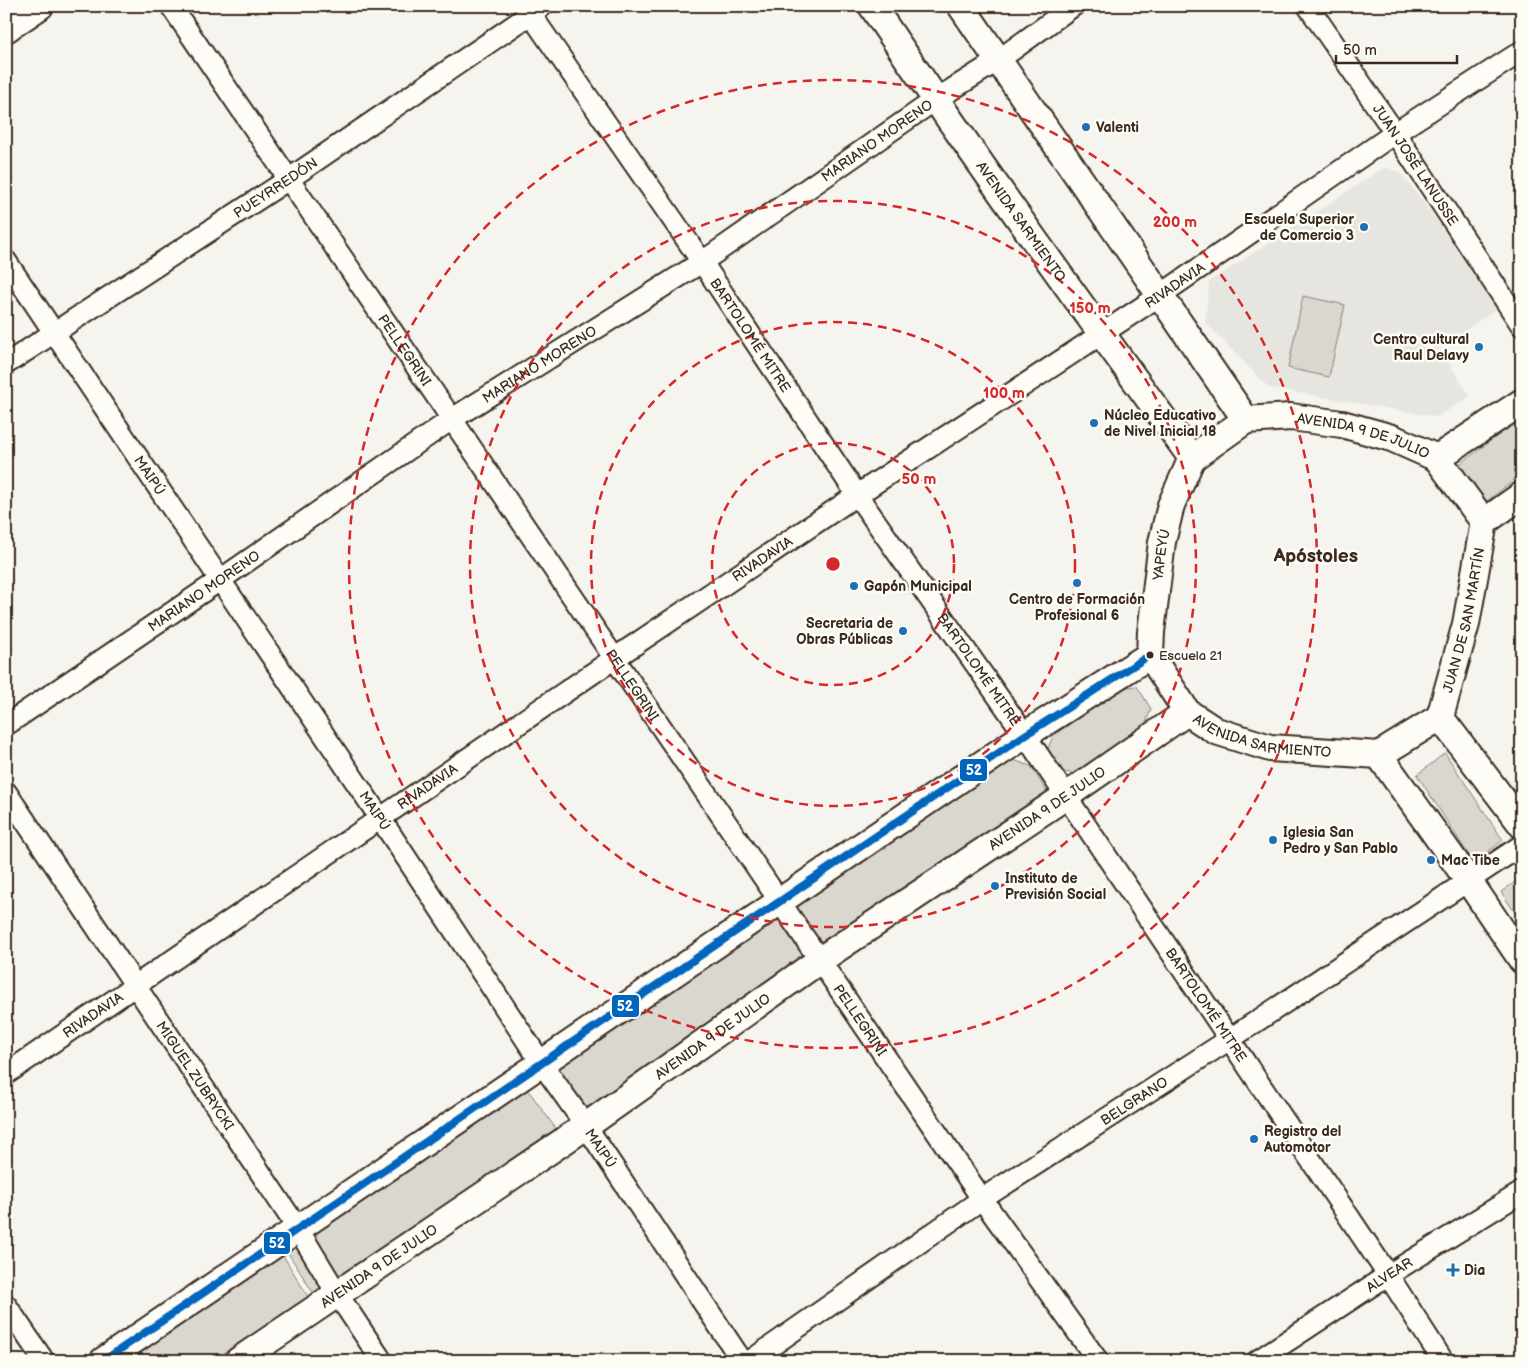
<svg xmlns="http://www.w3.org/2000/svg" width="1528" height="1367" viewBox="0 0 1528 1367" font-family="'Balsamiq Sans',sans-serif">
  <rect width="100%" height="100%" fill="#f5f4ee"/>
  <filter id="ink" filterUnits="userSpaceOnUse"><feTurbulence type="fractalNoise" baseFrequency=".02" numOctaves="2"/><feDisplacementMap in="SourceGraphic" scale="10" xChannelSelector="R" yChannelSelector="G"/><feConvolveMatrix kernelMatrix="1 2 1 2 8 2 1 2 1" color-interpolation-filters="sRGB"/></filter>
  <g filter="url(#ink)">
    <polygon fill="#e7e5df" points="1385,167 1400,172 1502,305 1439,348 1470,396 1437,417 1269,388 1205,322 1209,282"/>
    <g fill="#dad6d0" stroke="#8a8077">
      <polygon points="1303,296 1345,305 1329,377 1288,368"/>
      <polygon points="1522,417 1522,474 1483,504 1457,466"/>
      <polygon points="1137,686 1151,709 1145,725 1076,774 1059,771 1047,751 1053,736 1120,688"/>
      <polygon points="1445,753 1503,840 1474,863 1417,775"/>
      <polygon points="1013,760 1031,766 1049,795 825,957 791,907"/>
      <polygon points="1522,877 1522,923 1501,892"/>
      <polygon points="783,914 816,964 590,1120 551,1065"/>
      <polygon points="521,1080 561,1136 317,1299 278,1237"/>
      <polygon points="273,1239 312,1303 225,1361 94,1361"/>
    </g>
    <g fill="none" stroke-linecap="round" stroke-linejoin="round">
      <defs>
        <g id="minor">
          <path id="s1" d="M171,6L982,1199L1098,1361"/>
          <path id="s2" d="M525,6L702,262L857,495L1025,735L1388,1275L1443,1361"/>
          <path id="s3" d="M1308,6L1395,133L1522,326"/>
          <path id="s4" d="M6,261L380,818L542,1064L586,1126L742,1361"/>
          <path id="s5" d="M6,364L289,179L541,7"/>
          <path id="s6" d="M6,725L220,580L452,419L702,262L935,100L997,61L1073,6"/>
          <path id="s7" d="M6,792L298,1229L338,1295L382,1361"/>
          <path id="s8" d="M6,1074L615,658L857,495L1159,296L1395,133L1522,51"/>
          <polyline points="6,1305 44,1361"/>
          <path id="s9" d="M750,1361L982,1199L1230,1039L1522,845"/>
          <path id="s10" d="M1257,1361L1388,1275L1522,1192"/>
        </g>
        <g id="major">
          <path id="s11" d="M872,6C975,159 1083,309 1192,458"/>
          <polyline points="961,6 1246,420"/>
          <polyline points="6,29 40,6"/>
          <path id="s12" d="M1246,420L1291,417L1342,424L1392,438L1437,458L1484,522"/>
          <polyline points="1192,458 1246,420"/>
          <polyline points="1437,458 1522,402"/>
          <polyline points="1484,522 1522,495"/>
          <path id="s13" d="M1150,655L1187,712L1216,731L1270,748L1379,755L1440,717"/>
          <path id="s14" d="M1150,655L1151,632L1162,542L1171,505L1192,458"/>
          <path id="s15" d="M1440,717L1466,624L1484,522"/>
          <polyline points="1440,717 1522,825"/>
          <polyline points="1379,755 1468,880 1522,960"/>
          <polyline points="103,1361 1025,735 1150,655"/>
          <path id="s16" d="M238,1361L586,1126L820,960L1066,796L1187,712"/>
        </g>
      </defs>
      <use href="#minor" stroke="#3b2a1e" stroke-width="24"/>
      <use href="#major" stroke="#3b2a1e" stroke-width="30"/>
      <use href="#minor" stroke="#fdfcf7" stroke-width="20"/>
      <use href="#major" stroke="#fdfcf7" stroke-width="26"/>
      <defs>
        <polyline id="bus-1" points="103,1361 1025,735 1150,655"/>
      </defs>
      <use href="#bus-1" stroke="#fdfcf7" stroke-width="11"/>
      <use href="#bus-1" stroke="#0065bd" stroke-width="8"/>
    </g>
  </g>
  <g fill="none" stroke="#d62828" stroke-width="2.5" stroke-dasharray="9 6">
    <circle cx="833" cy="564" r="121"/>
    <circle cx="833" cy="564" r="242"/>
    <circle cx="833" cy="564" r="363"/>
    <circle cx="833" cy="564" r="484"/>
  </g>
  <g fill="#1f6fb2" stroke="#fdfcf7" stroke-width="2">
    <circle cx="1086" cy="127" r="5"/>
    <circle cx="1364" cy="227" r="5"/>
    <circle cx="1479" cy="347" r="5"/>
    <circle cx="1094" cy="423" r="5"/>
    <circle cx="1077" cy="583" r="5"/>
    <circle cx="854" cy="586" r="5"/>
    <circle cx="903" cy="631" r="5"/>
    <circle cx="1273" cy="840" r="5"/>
    <circle cx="1431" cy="860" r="5"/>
    <circle cx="995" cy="886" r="5"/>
    <circle cx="1254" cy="1139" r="5"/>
    <path d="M1450.5 1262.5h5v5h5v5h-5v5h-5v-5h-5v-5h5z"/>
  </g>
  <circle fill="#3b2a1e" stroke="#fdfcf7" stroke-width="2" cx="1150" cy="655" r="4.5"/>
  <g text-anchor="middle" stroke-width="5" stroke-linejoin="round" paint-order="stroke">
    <g font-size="13" fill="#3b2a1e" stroke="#fdfcf7" text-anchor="start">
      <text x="1159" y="660">Escuela 21</text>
    </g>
    <g font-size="14" font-weight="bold" fill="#3b2a1e" stroke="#fdfcf7" text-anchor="start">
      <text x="1096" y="132">Valenti</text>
      <text x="1354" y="224" text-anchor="end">Escuela Superior<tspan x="1354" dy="16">de Comercio 3</tspan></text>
      <text x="1469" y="344" text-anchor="end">Centro cultural<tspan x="1469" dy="16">Raul Delavy</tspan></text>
      <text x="1104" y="420">Núcleo Educativo<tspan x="1104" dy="16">de Nivel Inicial 18</tspan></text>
      <text x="864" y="591">Gapón Municipal</text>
      <text x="1077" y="604" text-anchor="middle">Centro de Formación<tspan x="1077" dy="16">Profesional 6</tspan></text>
      <text x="893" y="628" text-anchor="end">Secretaria de<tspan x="893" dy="16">Obras Públicas</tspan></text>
      <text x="1283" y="837">Iglesia San<tspan x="1283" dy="16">Pedro y San Pablo</tspan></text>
      <text x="1441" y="865">Mac Tibe</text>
      <text x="1005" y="883">Instituto de<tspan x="1005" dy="16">Previsión Social</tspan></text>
      <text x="1264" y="1136">Registro del<tspan x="1264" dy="16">Automotor</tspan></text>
      <text x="1464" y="1275">Dia</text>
    </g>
    <g font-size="14" fill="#3b2a1e" stroke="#fdfcf7">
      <text dy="5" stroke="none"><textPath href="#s6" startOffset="1049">MARIANO MORENO</textPath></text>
      <text dy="5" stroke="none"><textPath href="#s3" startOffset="192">JUAN JOSÉ LANUSSE</textPath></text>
      <text dy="5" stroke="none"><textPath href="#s5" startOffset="322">PUEYRREDÓN</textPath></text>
      <text dy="5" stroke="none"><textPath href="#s11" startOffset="262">AVENIDA SARMIENTO</textPath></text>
      <text dy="5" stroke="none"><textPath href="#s8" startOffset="1410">RIVADAVIA</textPath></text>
      <text dy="5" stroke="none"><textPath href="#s2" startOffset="399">BARTOLOMÉ MITRE</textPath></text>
      <text dy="5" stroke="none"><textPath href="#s1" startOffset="416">PELLEGRINI</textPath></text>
      <text dy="5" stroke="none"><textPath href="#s6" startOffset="644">MARIANO MORENO</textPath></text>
      <text dy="5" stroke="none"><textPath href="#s12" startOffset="120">AVENIDA 9 DE JULIO</textPath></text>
      <text dy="5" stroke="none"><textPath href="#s4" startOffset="258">MAIPÚ</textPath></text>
      <text dy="5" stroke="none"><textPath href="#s14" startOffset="101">YAPEYÚ</textPath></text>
      <text dy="5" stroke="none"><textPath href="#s8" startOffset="915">RIVADAVIA</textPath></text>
      <text dy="5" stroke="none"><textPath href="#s6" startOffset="239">MARIANO MORENO</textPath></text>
      <text dy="5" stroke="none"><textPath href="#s15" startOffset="100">JUAN DE SAN MARTÍN</textPath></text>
      <text dy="5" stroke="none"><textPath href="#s2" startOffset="804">BARTOLOMÉ MITRE</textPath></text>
      <text dy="5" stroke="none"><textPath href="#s1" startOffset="821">PELLEGRINI</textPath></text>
      <text dy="5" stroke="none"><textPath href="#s13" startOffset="149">AVENIDA SARMIENTO</textPath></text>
      <text dy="5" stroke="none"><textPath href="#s8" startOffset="510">RIVADAVIA</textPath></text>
      <text dy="5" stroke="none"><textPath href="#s16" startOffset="980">AVENIDA 9 DE JULIO</textPath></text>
      <text dy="5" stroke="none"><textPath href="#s4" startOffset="662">MAIPÚ</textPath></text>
      <text dy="5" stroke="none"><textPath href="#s2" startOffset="1209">BARTOLOMÉ MITRE</textPath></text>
      <text dy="5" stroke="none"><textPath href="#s8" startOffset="105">RIVADAVIA</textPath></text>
      <text dy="5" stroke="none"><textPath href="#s1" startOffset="1226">PELLEGRINI</textPath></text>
      <text dy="5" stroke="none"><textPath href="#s16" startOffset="575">AVENIDA 9 DE JULIO</textPath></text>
      <text dy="5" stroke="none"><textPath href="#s7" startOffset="341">MIGUEL ZUBRYCKI</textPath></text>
      <text dy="5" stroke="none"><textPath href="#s9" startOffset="464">BELGRANO</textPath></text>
      <text dy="5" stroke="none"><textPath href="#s4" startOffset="1068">MAIPÚ</textPath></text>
      <text dy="5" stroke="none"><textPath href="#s16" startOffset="170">AVENIDA 9 DE JULIO</textPath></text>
      <text dy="5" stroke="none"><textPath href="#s10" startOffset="158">ALVEAR</textPath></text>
    </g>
    <g font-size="19" font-weight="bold" fill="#3b2a1e" stroke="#fdfcf7">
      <text x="1316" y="562">Apóstoles</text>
    </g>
  </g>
  <circle cx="833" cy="564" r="8" fill="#d62828" stroke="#fdfcf7" stroke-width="2.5"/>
  <g font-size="15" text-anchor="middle" font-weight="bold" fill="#d62828" stroke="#fdfcf7" stroke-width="5" stroke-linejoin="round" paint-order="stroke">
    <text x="1175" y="227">200 m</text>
    <text x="1090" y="313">150 m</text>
    <text x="1004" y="398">100 m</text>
    <text x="919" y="484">50 m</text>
  </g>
  <g stroke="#fdfcf7" stroke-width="2">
    <rect x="959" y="758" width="29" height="24" rx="5" fill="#0065bd"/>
    <rect x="611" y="994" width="29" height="24" rx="5" fill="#0065bd"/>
    <rect x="263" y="1231" width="28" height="24" rx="5" fill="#0065bd"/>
  </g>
  <g font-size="14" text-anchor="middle" font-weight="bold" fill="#fff">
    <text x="974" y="775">52</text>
    <text x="625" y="1011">52</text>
    <text x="277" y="1248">52</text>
  </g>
  <rect width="1528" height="1367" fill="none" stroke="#fdfcf7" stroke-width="25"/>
  <rect x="12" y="12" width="1503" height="1342" fill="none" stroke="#3b2a1e" stroke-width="2" filter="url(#ink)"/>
  <path d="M1336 55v8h121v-8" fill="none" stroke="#3b2a1e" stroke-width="2.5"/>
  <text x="1343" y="55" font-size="15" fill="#3b2a1e" stroke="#fdfcf7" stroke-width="4" paint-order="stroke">50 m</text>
</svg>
